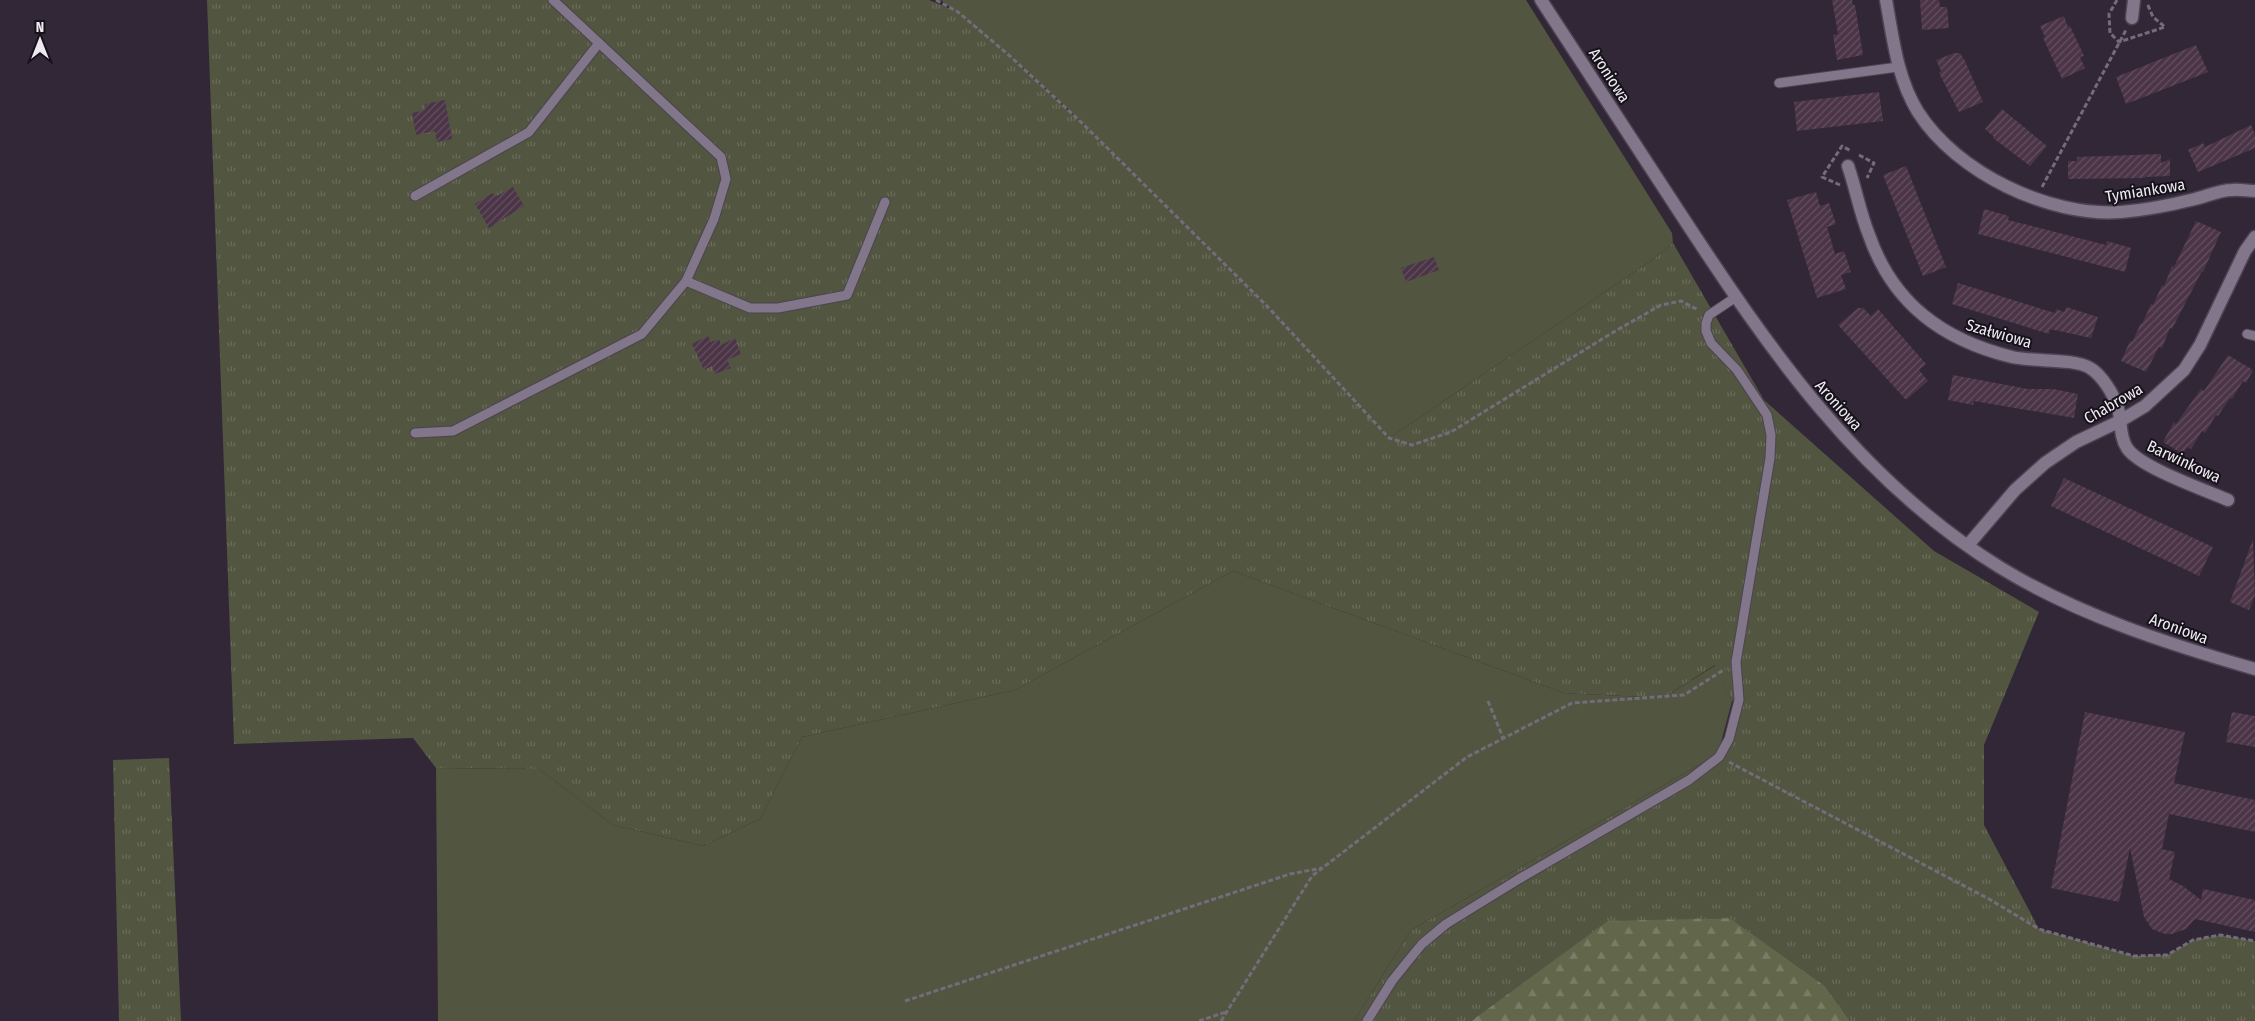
<svg xmlns="http://www.w3.org/2000/svg" width="2255" height="1021" viewBox="0 0 2255 1021" font-family="'Fira Sans Condensed',sans-serif">
  <defs>
    <pattern id="grass-tufts" width="24" height="20" patternUnits="userSpaceOnUse" patternTransform="scale(1.25)"><rect width="24" height="20" fill="#52553f"/><path d="M3 7l-1-3M5 7V3M7 7l1-3M15 17l-1-3M17 17v-4M19 17l1-3" fill="none" stroke="#6b6d5b"/></pattern>
    <pattern id="forest-firs" width="22" height="20" patternUnits="userSpaceOnUse" patternTransform="scale(1.25)"><rect width="22" height="20" fill="#62674b"/><path d="M5 1l3.5 6h-7zM16 11l3.5 6h-7z" fill="#797d66"/></pattern>
    <pattern id="building-hatch" width="6" height="6" patternUnits="userSpaceOnUse" patternTransform="scale(1.25)"><rect width="6" height="6" fill="#4a3446"/><path d="M-1 1l2-2M0 6l6-6M5 7l2-2" fill="none" stroke="#645161"/></pattern>
  </defs>
  <rect width="100%" height="100%" fill="#312737"/>
  <g fill="url(#grass-tufts)">
    <polygon points="207,0 929,0 958,12 1011,57 1082,123 1268,307 1389,438 1652,260 1673,243 1764,400 1934,551 2039,612 1984,745 1984,825 2039,929 2134,956 2167,955 2193,940 2220,935 2255,941 2255,1021 1850,1021 1825,986 1730,918 1608,922 1471,1021 1354,1021 1411,930 1718,754 1743,698 1732,701 1715,665 1663,698 1564,693 1233,571 1015,690 802,737 760,819 703,846 613,825 539,769 436,768 413,738 234,744"/>
    <polygon points="169,758 181,1021 119,1021 113,760"/>
  </g>
  <polygon fill="url(#forest-firs)" points="1730,918 1825,986 1850,1021 1471,1021 1608,921"/>
  <g fill="#52553f">
    <polygon points="941,0 1526,0 1672,233 1673,243 1652,260 1389,438 1268,307 1069,110 1011,57"/>
    <polygon points="1233,571 1564,693 1663,698 1716,665 1732,701 1718,754 1411,930 1354,1021 438,1021 436,768 539,769 613,825 703,846 760,819 802,737 1015,690"/>
  </g>
  <g fill="url(#building-hatch)">
    <polygon points="1832,0 1852,0 1853,5 1855,5 1863,55 1837,60 1833,35 1838,34"/>
    <polygon points="1920,0 1939,0 1940,7 1947,7 1949,28 1922,30"/>
    <polygon points="2064,16 2068,27 2070,26 2084,56 2080,57 2085,68 2062,79 2043,38 2045,37 2040,26"/>
    <polygon points="2196,45 2208,72 2126,104 2116,77"/>
    <polygon points="1954,53 1960,53 1965,61 1983,102 1959,112 1939,73 1941,71 1936,60"/>
    <polygon points="1879,92 1883,121 1797,131 1794,102"/>
    <polygon points="445,100 452,139 437,142 435,131 416,135 412,113 425,110 425,104"/>
    <polygon points="2002,109 2047,146 2030,166 1993,138 1994,137 1985,129"/>
    <polygon points="2251,125 2255,134 2255,148 2198,172 2188,150 2203,143 2205,147"/>
    <polygon points="2161,154 2161,163 2170,159 2170,176 2145,177 2145,178 2068,179 2068,161 2077,161 2077,157"/>
    <polygon points="1906,166 1946,267 1923,276 1883,175"/>
    <polygon points="513,187 524,206 489,228 475,204 493,193 495,197"/>
    <polygon points="1816,192 1820,206 1829,203 1836,224 1827,227 1831,240 1835,254 1844,251 1851,272 1841,275 1846,289 1817,298 1787,200"/>
    <polygon points="1984,209 2009,216 2008,220 2032,226 2106,245 2107,241 2131,248 2125,272 1978,234"/>
    <polygon points="2196,221 2221,232 2203,272 2202,271 2172,329 2170,328 2162,348 2159,347 2146,372 2121,361 2130,341 2132,342 2141,323 2142,324 2151,304 2153,305 2162,285 2164,286 2172,266 2174,267"/>
    <polygon points="1434,257 1439,270 1406,282 1401,268"/>
    <polygon points="1958,283 2055,313 2056,309 2064,312 2066,307 2098,317 2091,338 2050,329 2049,334 1952,304"/>
    <polygon points="1858,308 1863,308 1871,316 1878,309 1926,364 1919,370 1928,381 1906,400 1838,325"/>
    <polygon points="708,336 711,342 719,339 721,345 735,338 741,354 727,360 731,368 715,374 712,366 704,370 692,344"/>
    <polygon points="2228,355 2253,370 2246,383 2243,381 2232,399 2230,398 2218,416 2216,415 2205,433 2202,431 2191,449 2187,447 2183,454 2163,442 2174,422 2176,424 2201,389 2204,391"/>
    <polygon points="1953,375 2028,389 2053,389 2078,394 2074,418 1974,401 1973,405 1948,400"/>
    <polygon points="2064,478 2213,547 2199,576 2051,506"/>
    <polygon points="2253,539 2255,595 2249,610 2230,602"/>
    <polygon points="2085,712 2185,732 2174,783 2255,800 2255,832 2169,814 2162,849 2175,852 2169,879 2183,886 2201,900 2203,889 2255,900 2255,932 2195,919 2186,929 2172,934 2165,934 2152,929 2144,917 2130,848 2119,902 2051,888"/>
    <polygon points="2232,712 2255,716 2255,747 2226,742"/>
  </g>
  <g fill="none" stroke-linecap="round" stroke-linejoin="round">
    <defs>
      <g id="service">
        <polyline points="1779,83 1898,67"/>
        <polyline points="415,196 529,132 599,43"/>
        <polyline points="686,281 750,308 778,308 847,295 885,202"/>
        <polyline points="2247,334 2255,336"/>
        <polyline points="415,433 453,431 642,334 686,281 714,219 726,179 721,157 553,0"/>
        <polyline points="1367,1021 1392,981 1408,961 1422,944 1446,924 1519,879 1689,780 1719,757 1729,739 1739,700 1736,662 1770,458 1771,435 1767,415 1737,370 1711,343 1706,331 1706,323 1709,315 1736,297"/>
      </g>
      <g id="minor">
        <path d="M1886,0C1893,38 1897,78 1918,112C1957,173 2049,217 2121,212C2146,210 2171,205 2195,199C2207,196 2220,190 2232,190C2240,189 2248,191 2255,191"/>
        <polyline points="2132,18 2134,0"/>
        <path d="M1848,166C1856,189 1860,213 1869,235C1893,304 1943,340 2012,357C2033,362 2074,358 2090,368C2102,375 2114,395 2118,408C2122,422 2119,436 2127,448C2139,467 2205,490 2228,500"/>
        <polyline points="1968,545 2015,490 2045,463 2076,442 2120,421 2145,406 2184,370 2200,345 2245,251 2255,237"/>
      </g>
      <path id="tertiary" d="M1541,0C1587,71 1634,142 1680,213C1769,349 1859,481 2001,568C2078,615 2168,644 2255,669"/>
    </defs>
    <use href="#service" stroke="#4d4352" stroke-width="11"/>
    <use href="#minor" stroke="#4d4352" stroke-width="15"/>
    <use href="#tertiary" stroke="#4d4352" stroke-width="15"/>
    <g stroke="#756c7a" stroke-width="3" stroke-dasharray="5 2.5" stroke-linecap="butt">
      <polyline points="936,0 958,12 1011,57 1082,123 1268,307 1389,438 1412,445 1451,432 1612,333 1661,305 1681,301 1698,310"/>
      <polyline points="2117,0 2109,14 2110,33 2119,42 2165,27 2153,17 2147,3"/>
      <polyline points="1859,155 1874,163 1867,178"/>
      <polyline points="1840,185 1822,177 1842,146 1851,151"/>
      <polyline points="2042,187 2126,30"/>
      <polyline points="1488,701 1503,738"/>
      <polyline points="1729,762 1989,899 2039,929 2134,956 2167,955 2193,940 2220,935 2255,941"/>
      <polyline points="905,1001 1290,874 1322,868"/>
      <polyline points="1199,1021 1226,1012"/>
      <polyline points="1221,1021 1312,876 1467,757 1572,703 1684,695 1725,669"/>
    </g>
    <use href="#service" stroke="#82768a" stroke-width="9"/>
    <use href="#minor" stroke="#82768a" stroke-width="12"/>
    <use href="#tertiary" stroke="#82768a" stroke-width="12"/>
  </g>
  <g text-anchor="middle" stroke-width="4" stroke-linejoin="round" paint-order="stroke">
    <g font-size="16" fill="#f0e9f4" stroke="#161219">
      <text transform="translate(1610 75) rotate(57)" y="6">Aroniowa</text>
      <text transform="translate(2145 190) rotate(-9)" y="6">Tymiankowa</text>
      <text transform="translate(1999 333) rotate(16)" y="6">Szałwiowa</text>
      <text transform="translate(2113 403) rotate(-30)" y="6">Chabrowa</text>
      <text transform="translate(1839 405) rotate(48)" y="6">Aroniowa</text>
      <text transform="translate(2184 461) rotate(25)" y="6">Barwinkowa</text>
      <text transform="translate(2179 628) rotate(20)" y="6">Aroniowa</text>
    </g>
  </g>
  <g transform="translate(40 40)" stroke="#161219" stroke-width="4" paint-order="stroke">
  <path d="M0-4L9 19L0 12L-9 19Z" fill="#f0e9f4"/>
  <text y="-8" font-size="14" font-weight="bold" text-anchor="middle" fill="#f0e9f4">N</text>
  </g>
</svg>
